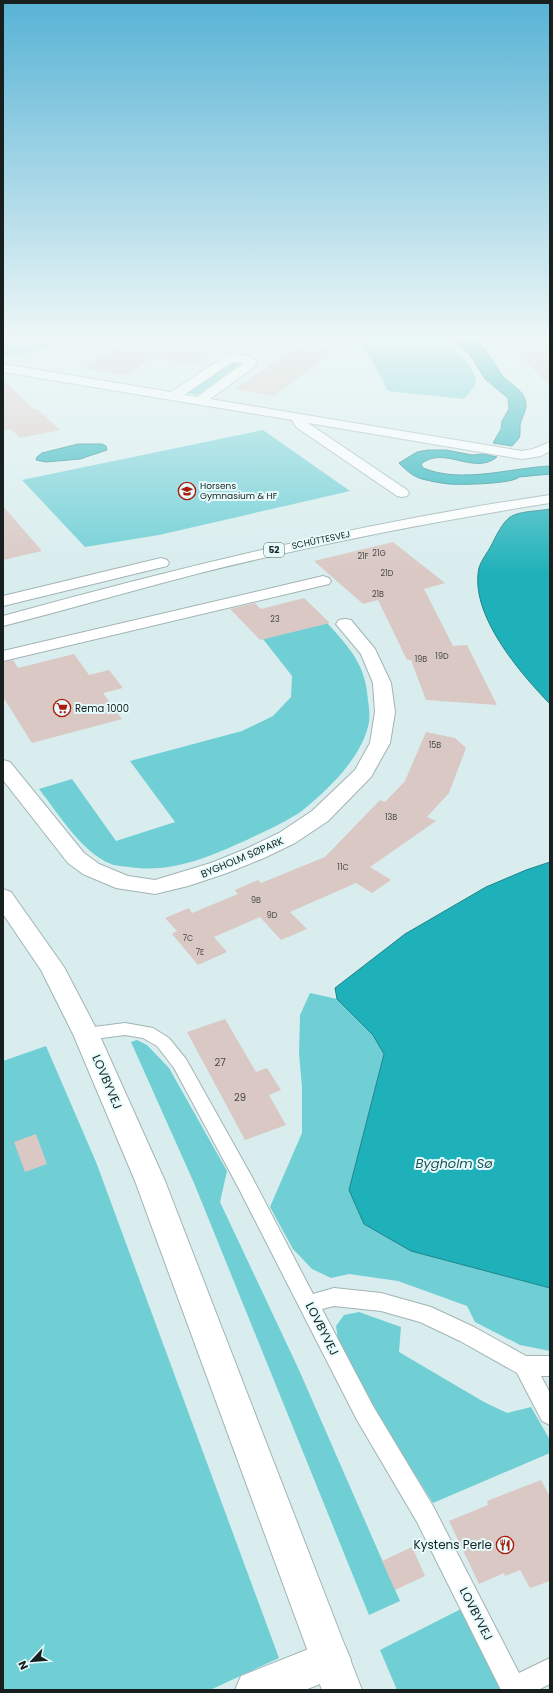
<svg xmlns="http://www.w3.org/2000/svg" width="553" height="1693" viewBox="0 0 553 1693" font-family="Poppins,sans-serif">
  <rect width="100%" height="100%" fill="#d9edee"/>
  <g fill="#6fcfd5">
    <polygon points="3,337 75,337 23,355 3,357"/>
    <path d="M343,337H442C452,347 483,371 474,387C471,391 467,395 464,399L388,391L374,364L362,347Z"/>
    <polygon points="231,361 240,361 242,363 198,395 186,393"/>
    <polygon points="263,430 350,491 159,535 85,547 22,480"/>
    <path d="M327,623C350,648 366,665 368,701C369,707 370,715 369,722C363,756 329,789 303,810C288,821 270,829 253,837C214,855 173,874 129,867C124,866 116,866 111,864C81,852 58,813 39,789L72,779L116,841L175,822L130,761L242,731L273,716L291,697L292,676L263,639Z"/>
    <polygon points="310,993 337,999 373,1035 384,1054 349,1190 505,1275 550,1288 550,1351 520,1345 475,1322 467,1306 398,1281 349,1274 331,1278 312,1269 293,1249 270,1207 302,1133 302,1087 299,1054 300,1015"/>
    <polygon points="137,1040 147,1045 169,1068 227,1171 220,1202 299,1370 400,1601 369,1615 194,1183 131,1042"/>
    <polygon points="46,1046 96,1162 279,1658 210,1690 3,1690 3,1061"/>
    <polygon points="359,1312 401,1327 399,1352 484,1402 507,1413 531,1407 550,1440 550,1453 433,1503 382,1422 338,1340 336,1326 344,1315"/>
    <polygon points="461,1609 503,1690 397,1690 380,1650"/>
  </g>
  <g fill="#1fb1b9" stroke="#1d858b">
    <path d="M450,337C456,337 464,335 469,337C484,342 493,362 501,374C509,385 527,390 526,407C525,413 521,419 520,425C520,439 521,436 512,446L493,443L501,429L502,421L509,409L508,398L485,379L471,356Z"/>
    <polygon points="78,444 102,444 106,446 107,450 80,459 46,462 36,460 37,457 42,453"/>
    <path d="M428,450H446L472,455L483,454L497,457C474,476 444,445 421,464L423,468C462,484 509,468 550,466V474L519,477C513,484 460,485 449,484C440,483 430,481 422,479C412,476 406,470 399,463L417,452Z"/>
    <path d="M550,509V704C520,673 469,614 479,568C481,561 487,553 491,546C495,538 504,518 514,515C524,511 539,511 550,509Z"/>
    <polygon points="550,862 550,1288 411,1251 364,1224 349,1190 384,1054 373,1035 337,999 335,988 405,934 486,887 526,870"/>
  </g>
  <g fill="#dac8c4">
    <polygon points="141,337 161,340 177,337 234,337 195,364 152,358 126,375 84,368 125,342 131,343"/>
    <polygon points="502,337 550,337 550,386"/>
    <polygon points="304,342 310,342 331,353 274,396 235,389"/>
    <polygon points="3,380 34,409 37,409 60,430 20,438 11,429 3,431"/>
    <polygon points="3,506 42,551 3,560"/>
    <polygon points="393,542 445,583 424,589 453,646 467,645 497,705 426,700 411,660 407,660 378,600 363,604 314,561"/>
    <polygon points="304,598 330,623 260,640 230,609 255,603 261,609"/>
    <polygon points="74,654 89,675 109,670 123,688 103,693 122,719 32,743 3,697 3,662 13,660 18,668"/>
    <polygon points="426,732 455,738 466,748 449,793 427,817 436,821 370,867 391,880 372,893 356,883 290,912 307,929 281,940 260,917 214,937 227,952 198,965 172,934 177,931 165,918 189,908 192,913 238,894 235,890 258,880 261,883 325,857 380,800 385,802 405,781"/>
    <polygon points="225,1019 256,1072 267,1068 281,1090 269,1095 286,1125 245,1140 187,1032"/>
    <polygon points="36,1134 47,1164 25,1172 14,1142"/>
    <polygon points="541,1480 550,1497 550,1581 530,1588 520,1570 505,1576 504,1573 479,1584 449,1521 488,1505 487,1501"/>
    <polygon points="412,1547 425,1576 395,1590 382,1561"/>
  </g>
  <g fill="none" stroke-linecap="round" stroke-linejoin="round">
    <defs>
      <polygon id="service" points="125,1023 153,1028 169,1038 186,1059 252,1177 313,1294 334,1288 381,1293 431,1307 474,1327 526,1356 550,1356 550,1376 541,1376 550,1393 550,1425 542,1421 517,1373 460,1341 420,1322 381,1311 334,1306 322,1309 373,1406 433,1506 519,1673 550,1658 550,1684 538,1690 501,1690 417,1522 357,1420 238,1187 174,1068 157,1046 143,1038 125,1035 86,1040 80,1038 78,1034 80,1030 86,1028"/>
      <g id="minor">
        <path d="M229,354C238,354 251,354 257,362L254,367L210,399L522,451L533,449L550,442V451L541,456L522,459L308,423L407,490L409,493L407,496L402,497L397,496L296,427L292,420L3,372V364L171,392L225,356ZM232,362L244,363L197,397L184,395Z"/>
        <polygon points="323,576 329,578 331,581 329,584 3,661 3,651"/>
        <polygon points="345,619 351,620 375,649 391,683 395,712 390,743 371,777 328,821 295,843 264,858 227,873 188,886 155,894 116,888 83,874 68,863 3,780 3,760 10,762 84,853 99,864 128,876 155,880 211,863 248,848 279,833 312,811 355,770 370,743 375,712 373,683 361,654 336,624 339,620"/>
        <polygon points="331,1640 345,1646 351,1660 345,1674 305,1690 235,1690 241,1676"/>
      </g>
      <polygon id="tertiary" points="3,889 11,892 64,967 99,1034 165,1181 362,1690 322,1690 135,1181 73,1034 41,970 3,914"/>
      <g id="primary">
        <path d="M550,495V503C434,521 318,544 204,572C137,589 70,609 3,626V616C184,566 365,522 550,495Z"/>
        <polygon points="161,558 167,560 169,563 167,566 3,606 3,596"/>
      </g>
    </defs>
    <use href="#service" stroke="#a1b4b5" stroke-width="2"/>
    <use href="#minor" stroke="#a1b4b5" stroke-width="2"/>
    <use href="#tertiary" stroke="#a1b4b5" stroke-width="2"/>
    <use href="#primary" stroke="#a1b4b5" stroke-width="2"/>
    <use href="#service" fill="#fff" fill-rule="evenodd"/>
    <use href="#minor" fill="#fff" fill-rule="evenodd"/>
    <use href="#tertiary" fill="#fff" fill-rule="evenodd"/>
    <use href="#primary" fill="#fff" fill-rule="evenodd"/>
  </g>
  <linearGradient id="sky" x2="0" y2="1"><stop stop-color="#57b3d5"/><stop offset="0.59" stop-color="#eef7f7"/><stop offset="1" stop-color="#eef7f7" stop-opacity="0"/></linearGradient>
  <rect width="553" height="574" fill="url(#sky)"/>
  <defs>
    <symbol id="university-ring" viewBox="-11 -11 22 22"><circle r="9.5" fill="#e6fbfc" stroke="#ac1c0d" stroke-width="1.5"/><path d="M0-5L7-2L0 1L-7-2ZM-4 1L0 2.5L4 1V4Q0 6-4 4Z" fill="#ac1c0d"/></symbol>
    <symbol id="supermarket-ring" viewBox="-11 -11 22 22"><circle r="9.5" fill="#e6fbfc" stroke="#ac1c0d" stroke-width="1.5"/><path d="M-6-5.5h2.5l.6 2H6L4.5 2H-2.5L-4.4-4H-6ZM-1.5 3.2a1.3 1.3 0 1 0 .1 0ZM3 3.2a1.3 1.3 0 1 0 .1 0Z" fill="#ac1c0d"/></symbol>
    <symbol id="restaurant-ring" viewBox="-11 -11 22 22"><circle r="9.5" fill="#e6fbfc" stroke="#ac1c0d" stroke-width="1.5"/><path d="M-5-6h1v4h1v-4h1v4h1v-4h1v5L-1.5 .5V6h-2V.5L-5-1ZM5-6V6H3V1.5H1.5Q1.5-4 5-6Z" fill="#ac1c0d"/></symbol>
  </defs>
  <g fill-rule="evenodd">
    <use href="#university-ring" x="177" y="481" width="20" height="20"/>
    <use href="#supermarket-ring" x="52" y="698" width="20" height="20"/>
    <use href="#restaurant-ring" x="495" y="1535" width="20" height="20"/>
  </g>
  <g text-anchor="middle" stroke-width="4" stroke-linejoin="round" paint-order="stroke">
    <g font-size="8" fill="#484948">
      <text x="379" y="556">21G</text>
      <text x="363" y="559">21F</text>
      <text x="387" y="576">21D</text>
      <text x="378" y="597">21B</text>
      <text x="275" y="622">23</text>
      <text x="442" y="659">19D</text>
      <text x="421" y="662">19B</text>
      <text x="435" y="748">15B</text>
      <text x="391" y="820">13B</text>
      <text x="343" y="870">11C</text>
      <text x="256" y="903">9B</text>
      <text x="272" y="918">9D</text>
      <text x="188" y="941">7C</text>
      <text x="200" y="955">7E</text>
    </g>
    <g font-size="9" fill="#171f1f" stroke="#e6fbfc" text-anchor="start">
      <text x="200" y="489">Horsens<tspan x="200" dy="10">Gymnasium &amp; HF</tspan></text>
    </g>
    <g font-size="9" fill="#171f1f" stroke="#e6fbfc">
      <text transform="translate(321 540) rotate(-12)" y="3">SCHÜTTESVEJ</text>
    </g>
    <rect fill="#e6fbfc" stroke="#556161" stroke-width="1" x="264" y="543" width="20" height="14" rx="3"/>
    <g font-size="9" font-weight="bold" fill="#171f1f">
      <text x="274" y="553">52</text>
    </g>
    <g font-size="10" fill="#171f1f" stroke="#e6fbfc" text-anchor="start">
      <text x="75" y="712">Rema 1000</text>
    </g>
    <g font-size="10" fill="#171f1f" stroke="#e6fbfc">
      <text transform="translate(242 857) rotate(-23)" y="4">BYGHOLM SØPARK</text>
    </g>
    <g font-size="10" fill="#484948">
      <text x="220" y="1066">27</text>
      <text x="240" y="1101">29</text>
    </g>
    <g font-size="12" fill="#171f1f" stroke="#e6fbfc">
      <text transform="translate(107 1082) rotate(67)" y="4">LOVBYVEJ</text>
      <text transform="translate(322 1329) rotate(63)" y="4">LOVBYVEJ</text>
      <text transform="translate(476 1614) rotate(63)" y="4">LOVBYVEJ</text>
    </g>
    <g font-size="12" fill="#171f1f" stroke="#e6fbfc" text-anchor="end">
      <text x="492" y="1549">Kystens Perle</text>
    </g>
    <g font-size="13" font-style="italic" fill="#1b5356" stroke="#e6fbfc">
      <text x="454" y="1168">Bygholm Sø</text>
    </g>
  </g>
  <rect width="553" height="1693" fill="none" stroke="#171f1f" stroke-width="8"/>
  <g transform="translate(32 1661) rotate(244)" stroke="#e6fbfc" stroke-width="3" paint-order="stroke">
  <path d="M0-3L7 15L0 10L-7 15Z" fill="#171f1f"/>
  <text y="-6" font-size="11" font-weight="bold" text-anchor="middle" fill="#171f1f">N</text>
  </g>
</svg>
